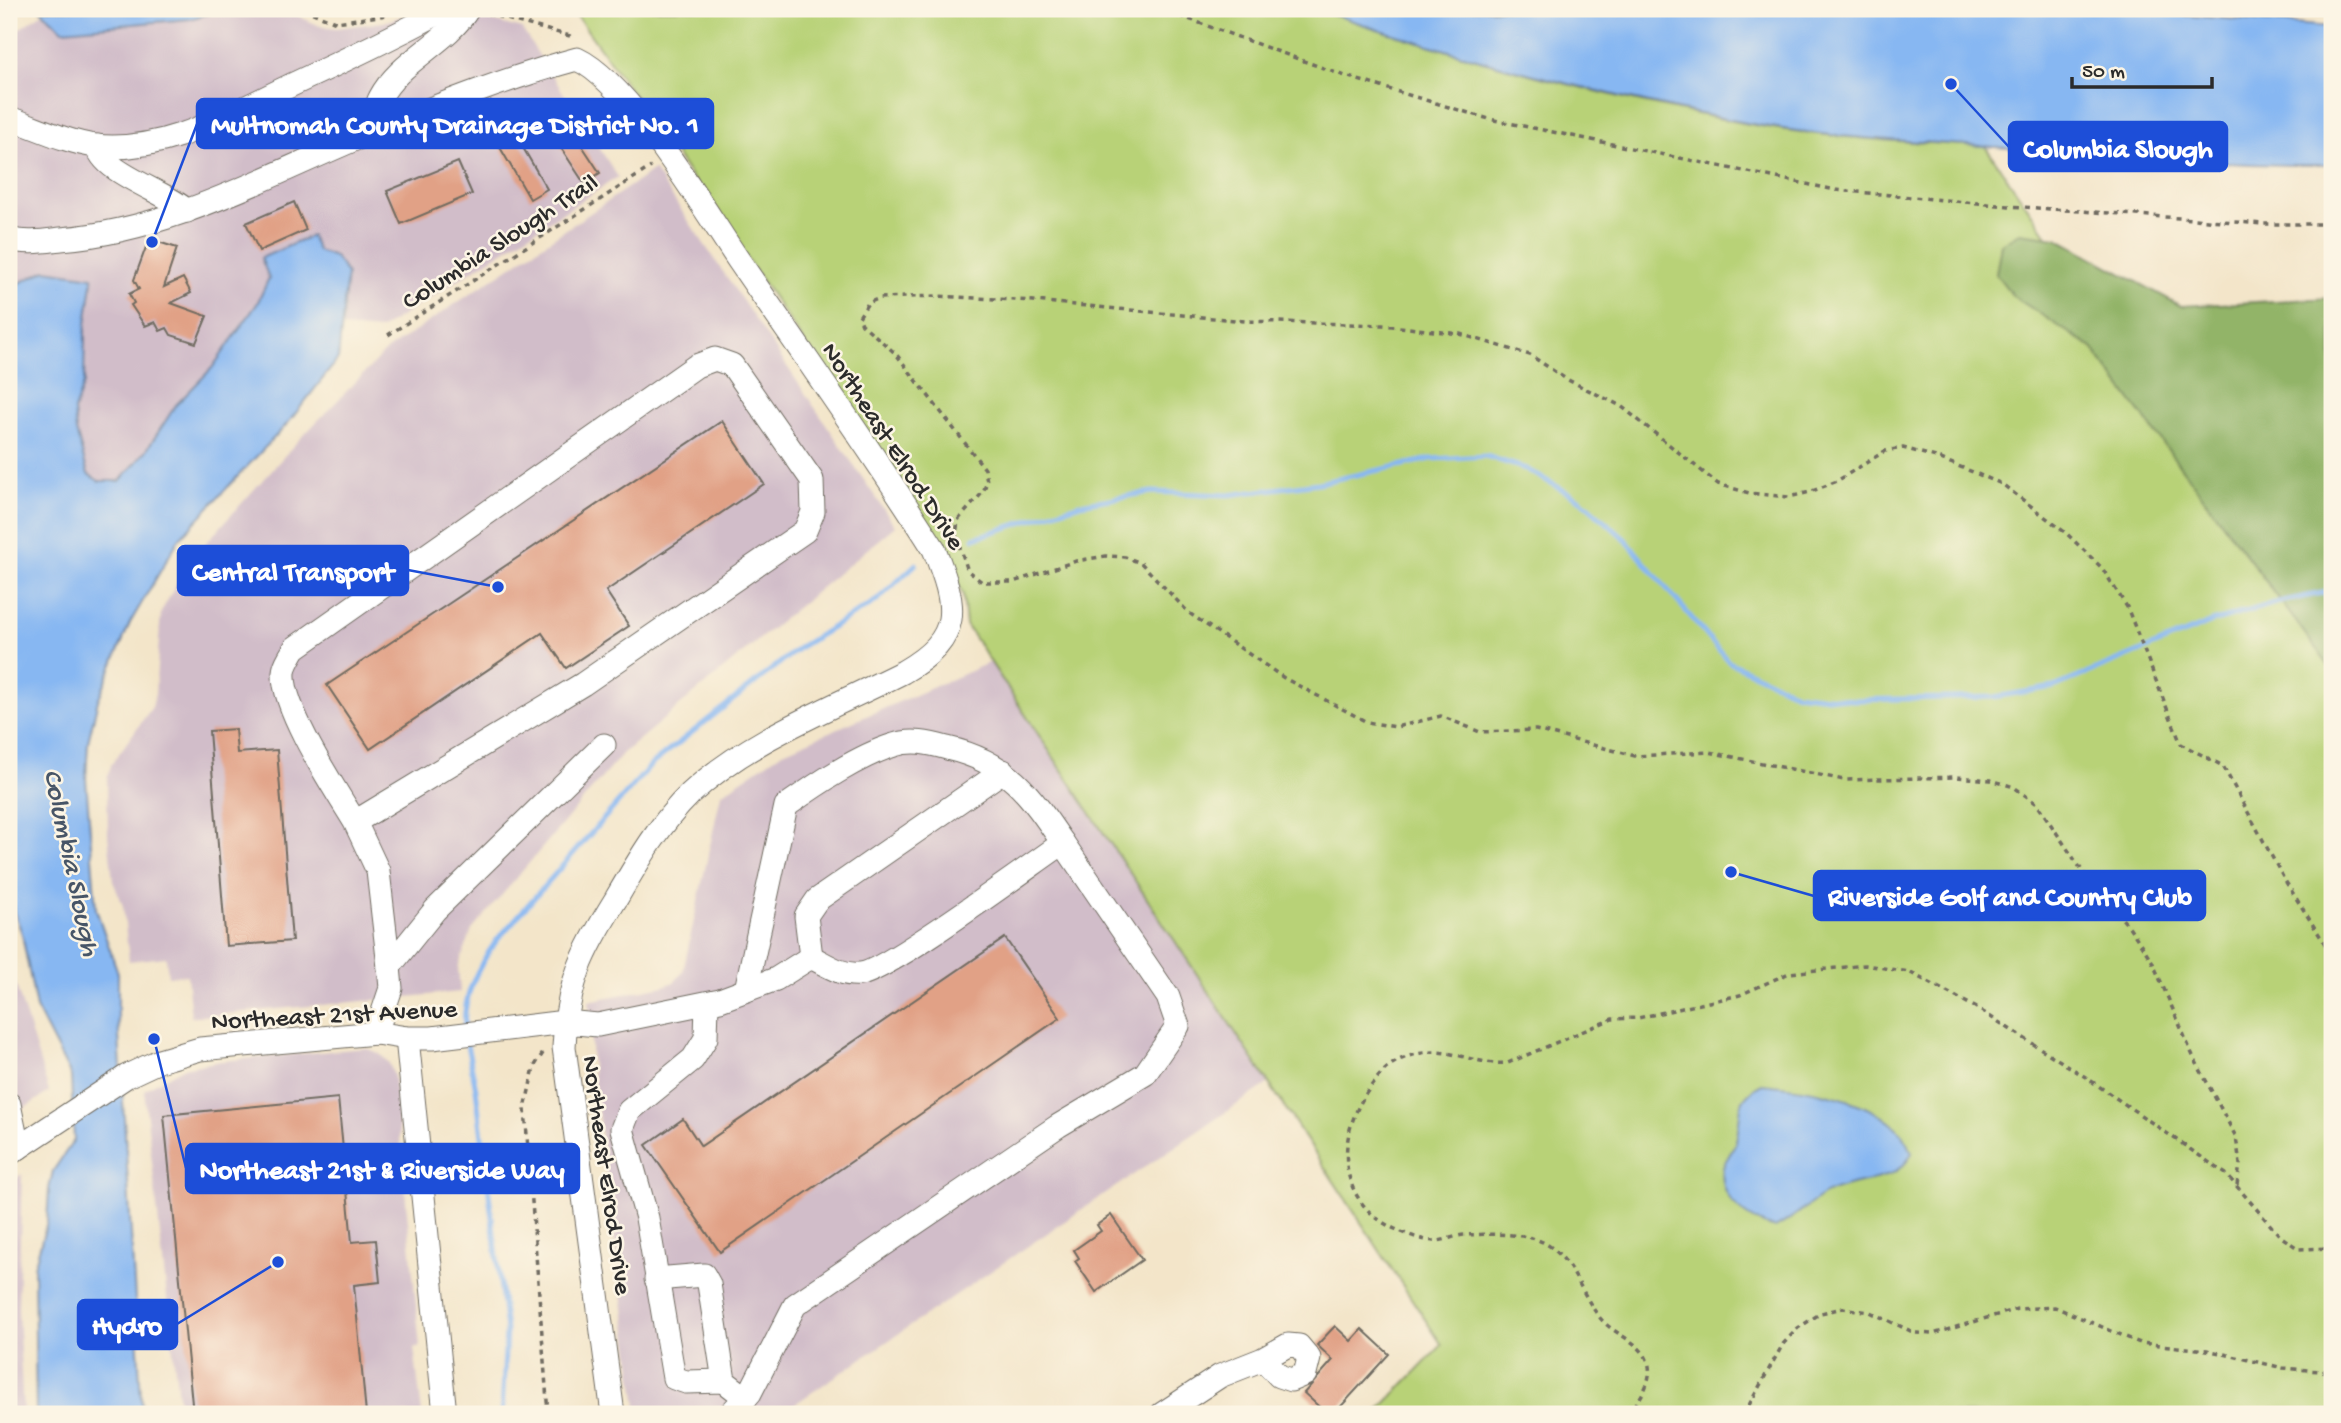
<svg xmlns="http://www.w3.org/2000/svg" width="2341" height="1423" viewBox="0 0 2341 1423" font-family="'Gochi Hand',sans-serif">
  <rect width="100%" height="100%" fill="#fcf5e5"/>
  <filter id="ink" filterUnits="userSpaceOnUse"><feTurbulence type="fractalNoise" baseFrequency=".0143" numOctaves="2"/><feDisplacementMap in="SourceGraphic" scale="14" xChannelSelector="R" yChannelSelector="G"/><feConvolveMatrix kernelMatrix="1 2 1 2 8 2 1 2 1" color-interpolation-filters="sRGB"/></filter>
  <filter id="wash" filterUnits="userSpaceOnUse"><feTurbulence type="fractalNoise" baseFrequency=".00686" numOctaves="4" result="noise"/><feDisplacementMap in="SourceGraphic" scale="28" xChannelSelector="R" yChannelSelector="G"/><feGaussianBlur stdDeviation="1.57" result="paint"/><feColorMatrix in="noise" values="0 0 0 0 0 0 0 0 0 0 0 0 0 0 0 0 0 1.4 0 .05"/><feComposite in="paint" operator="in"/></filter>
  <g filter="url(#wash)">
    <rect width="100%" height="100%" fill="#f3e5c9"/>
    <g fill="#d1bdc9">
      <polygon points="224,9 283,9 320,26 337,28 384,22 424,9 471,15 522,29 618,177 380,330 343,327 347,274 335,257 318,251 261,258 269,278 257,304 212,368 176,405 146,451 120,481 99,481 88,474 76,431 74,410 84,383 85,331 93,278 46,270 9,288 9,36 44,12 63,30 190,19"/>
      <polygon points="654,170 895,526 623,753 472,930 458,967 460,992 191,1017 187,975 168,976 166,957 129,961 123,906 113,881 108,835 107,780 111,765 152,707 155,694 161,612 189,562 296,443 387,350"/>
      <polygon points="991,662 1269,1083 780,1414 638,1414 592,1067 589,1001 664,986 674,982 683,972 721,794 781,753"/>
      <polygon points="9,962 49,1092 9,1118"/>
      <polygon points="365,1048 379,1053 389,1063 394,1076 420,1347 414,1348 422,1414 180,1414 144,1090 183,1068 221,1061"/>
      <polygon points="22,1174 18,1309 23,1414 9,1414 9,1183"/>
    </g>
    <path fill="#b8d277" stroke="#727e51" stroke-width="2" d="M572,9H1317C1458,57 1601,97 1748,124C1826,138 1906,142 1985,146L2332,647V1414H1375L1442,1345L966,625L963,595L942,545L666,140Z"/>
    <polygon fill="#92b468" stroke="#5e704a" stroke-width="2" points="2019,233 2057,238 2181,306 2332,298 2332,670 2092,348 2013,296 1996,274 2001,244"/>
    <g fill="#87b7f2" stroke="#59718e" stroke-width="2">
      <polygon points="40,9 224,9 190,19 63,30"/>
      <path d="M1317,9H2133L2179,15L2332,27V165C2229,166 2124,157 2020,149C1929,141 1837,140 1747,123C1601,96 1458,57 1317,9Z"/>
      <polygon points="311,236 318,251 335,257 347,274 338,359 288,423 179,539 130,623 98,700 88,742 86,779 96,909 118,973 118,1019 142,1414 36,1414 34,1267 47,1222 49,1189 53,1171 74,1140 71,1076 36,1008 22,934 9,897 9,288 46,270 93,277 85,331 84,383 74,410 76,431 88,474 99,481 120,481 146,451 176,405 212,368 257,304 269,278 261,258"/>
      <path d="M1762,1084C1809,1088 1896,1101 1912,1153C1898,1185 1851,1179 1825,1194C1807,1205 1793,1219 1775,1228C1749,1221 1718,1200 1723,1168C1725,1159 1733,1152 1735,1143C1745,1115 1730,1101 1762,1084Z"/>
    </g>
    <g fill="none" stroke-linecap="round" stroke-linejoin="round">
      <g stroke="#87b7f2" stroke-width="5">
        <polyline points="974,538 1080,504 1152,492 1229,495 1318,483 1431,459 1486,456 1526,469 1581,500 1624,538 1729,662 1796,693 1852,700 1994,697 2054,687 2212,622 2279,602 2332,591"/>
        <path d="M465,1030C461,997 479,965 497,940L652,764L800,647L876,601L916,564"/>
        <polyline points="466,1040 476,1089 506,1330 502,1414"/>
      </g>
    </g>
    <g id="blocks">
      <g fill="#e1a186">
        <polygon points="560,112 600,173 584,183 544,122"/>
        <polygon points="511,127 547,189 530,199 494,137"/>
        <polygon points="458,162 472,194 401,224 387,191"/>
        <polygon points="294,202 306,230 259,251 246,223"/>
        <polygon points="149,239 177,248 164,287 183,278 191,293 171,303 207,316 196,343 171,335 167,328 160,331 155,322 145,326 131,305 134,303 129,294 139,289 134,280"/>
        <polygon points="722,421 764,484 606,591 629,626 566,668 542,633 370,749 327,685"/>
        <polygon points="235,729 237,753 277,750 292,941 226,946 209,731"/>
        <polygon points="1005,938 1060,1018 720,1252 646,1145 683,1119 701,1146"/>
        <polygon points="338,1098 352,1242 376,1240 380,1282 354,1285 366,1414 193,1414 164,1115"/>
        <polygon points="1111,1215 1142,1260 1096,1292 1075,1261 1079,1258 1074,1250 1101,1231 1097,1225"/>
        <polygon points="1335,1326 1351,1341 1362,1329 1389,1354 1334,1414 1327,1414 1304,1393 1333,1360 1317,1345"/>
      </g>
    </g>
  </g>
  <g filter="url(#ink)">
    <use href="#blocks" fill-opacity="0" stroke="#716c62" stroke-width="2"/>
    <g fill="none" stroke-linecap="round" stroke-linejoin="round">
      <defs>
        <g id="minor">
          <path d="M9,118C36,127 66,142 95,146C168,154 235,111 298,82C348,59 397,35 446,9"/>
          <path d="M375,131C376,121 375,107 380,98C399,61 446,44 468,9"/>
          <path d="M98,146C100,172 169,193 187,211"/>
          <path d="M9,239C26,244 44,241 61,239C175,230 273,172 377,130C442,104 510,77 577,59C629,83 705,211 739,261C805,357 872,451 934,549C957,607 964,637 903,672C832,708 749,739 690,794C660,823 637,863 616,899C583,952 567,983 564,1047L613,1414"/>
          <path d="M355,822C335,789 282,709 284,673C284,665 291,655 295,648L696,366L715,359L732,365L812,480L813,512L805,531L583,684L355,822L378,871L389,967L391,988L376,1033"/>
          <polyline points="811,957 806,916 817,900 1003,771"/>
          <polyline points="389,967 435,910 604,745"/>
          <path d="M746,990L786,806C817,784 858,756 894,745C912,739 929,743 947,748C1008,762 1029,793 1063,843"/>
          <polyline points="707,1003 706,1038 693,1059 629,1111 622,1129 647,1218 674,1378 686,1382 724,1381 746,1398"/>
          <polyline points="407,1038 445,1414"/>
          <polyline points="9,1104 18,1148"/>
          <path d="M9,1154L127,1076L159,1061L200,1049L376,1033L407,1038H432L565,1022L598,1025L720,1000L776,979L811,957C827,965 842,976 860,974C885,973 1032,864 1063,843L1168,997L1178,1026L1145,1074L1058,1126L795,1305L750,1393L730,1414"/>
          <polyline points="656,1279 704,1275 709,1284 724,1381"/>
          <polyline points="1162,1414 1220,1376 1263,1359 1288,1345 1299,1346 1309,1358 1305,1374 1291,1380 1279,1376 1263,1359"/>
        </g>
      </defs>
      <use href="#minor" stroke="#716c62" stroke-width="25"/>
      <g stroke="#716c62" stroke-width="3.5" stroke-dasharray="5 5" stroke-linecap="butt">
        <polyline points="303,9 336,22 387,15"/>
        <polyline points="1161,9 1345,76 1489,119 1836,190 2009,206 2264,224 2332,224"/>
        <polyline points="488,14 570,36 573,40"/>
        <polyline points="388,335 651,167"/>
        <polyline points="543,1053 534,1067 525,1109 548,1414"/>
        <polyline points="2237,1185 2240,1164 2236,1137 2193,1056 2152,961 2130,928 2085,875 2037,804 2014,787 1991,780 1957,777 1844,780 1709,752 1635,756 1536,730 1480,732 1441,716 1396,727 1367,722 1284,678 1189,613 1141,563 1125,557 1106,556 1076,561 1013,582 982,582 968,571 956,536 958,520 983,492 987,482 985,469 896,354 862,324 859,317 868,303 880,298 938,296 1034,301 1245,321 1383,325 1460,334 1530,355 1566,379 1621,406 1718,484 1749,493 1789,497 1810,492 1837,481 1885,451 1903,448 1936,457 2002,484 2066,533 2102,568 2127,607 2181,744 2223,766 2284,879 2332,955"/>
        <path d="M1628,1414C1639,1401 1654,1380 1648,1362C1641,1341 1614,1335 1601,1319C1579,1293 1571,1250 1535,1239C1515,1233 1487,1234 1466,1235C1456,1235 1445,1241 1435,1241C1424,1241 1405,1234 1395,1229C1335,1201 1336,1136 1369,1089C1378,1076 1389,1063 1404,1058C1448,1041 1468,1066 1508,1063L1612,1019L1638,1018L1740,995L1789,973L1865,965L1909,972L1975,1007L2087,1078L2226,1174L2280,1236L2299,1249L2332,1248"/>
        <polyline points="1744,1414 1783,1344 1798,1328 1821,1313 1843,1308 1870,1312 1915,1333 1933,1334 2017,1309 2055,1307 2140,1343 2207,1350 2283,1368 2332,1372"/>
      </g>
      <use href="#minor" stroke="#fff" stroke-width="23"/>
    </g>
  </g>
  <g text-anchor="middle" stroke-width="5" stroke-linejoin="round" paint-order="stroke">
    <g font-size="26" fill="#2b2b2b" stroke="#fcf5e5">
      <text transform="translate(499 240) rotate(-33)" y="9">Columbia Slough Trail</text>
      <text transform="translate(895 445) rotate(57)" y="9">Northeast Elrod Drive</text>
      <text transform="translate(334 1013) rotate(-3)" y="9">Northeast 21st Avenue</text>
      <text transform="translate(609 1175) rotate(82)" y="9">Northeast Elrod Drive</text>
    </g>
    <g font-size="28" font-style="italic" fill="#475567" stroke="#fcf5e5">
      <text transform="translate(74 862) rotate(78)" y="10">Columbia Slough</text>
    </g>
  </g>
  <path fill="none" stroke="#1d4ed8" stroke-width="2.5" d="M152 242L197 124M1951 84L2009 147M498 587L408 570M1731 872L1814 896M154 1039L186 1168M278 1262L177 1324"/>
  <g fill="#1d4ed8" stroke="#fcf5e5" stroke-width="2.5">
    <circle cx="152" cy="242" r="7"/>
    <circle cx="1951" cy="84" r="7"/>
    <circle cx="498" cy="587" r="7"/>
    <circle cx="1731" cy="872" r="7"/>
    <circle cx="154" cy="1039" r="7"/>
    <circle cx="278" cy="1262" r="7"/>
  </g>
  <g fill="#1d4ed8" stroke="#1d4ed8" stroke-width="2.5">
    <rect x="197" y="99" width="516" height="49" rx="7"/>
    <rect x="2009" y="122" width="218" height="49" rx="7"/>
    <rect x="178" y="546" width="230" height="49" rx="7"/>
    <rect x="1814" y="871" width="391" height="49" rx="7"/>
    <rect x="186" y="1144" width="393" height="49" rx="7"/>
    <rect x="78" y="1300" width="99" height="49" rx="7"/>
  </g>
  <g font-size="28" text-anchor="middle" font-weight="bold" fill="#fff">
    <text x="455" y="133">Multnomah County Drainage District No. 1</text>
    <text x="2118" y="157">Columbia Slough</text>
    <text x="293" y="580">Central Transport</text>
    <text x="2010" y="905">Riverside Golf and Country Club</text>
    <text x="382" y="1178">Northeast 21st &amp; Riverside Way</text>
    <text x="127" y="1334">Hydro</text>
  </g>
  <rect width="2341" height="1423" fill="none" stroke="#fcf5e5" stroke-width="35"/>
  <path d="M2072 77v10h140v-10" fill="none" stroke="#2b2b2b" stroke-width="3.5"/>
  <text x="2082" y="77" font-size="21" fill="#2b2b2b" stroke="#fcf5e5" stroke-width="5" paint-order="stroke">50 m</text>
</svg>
